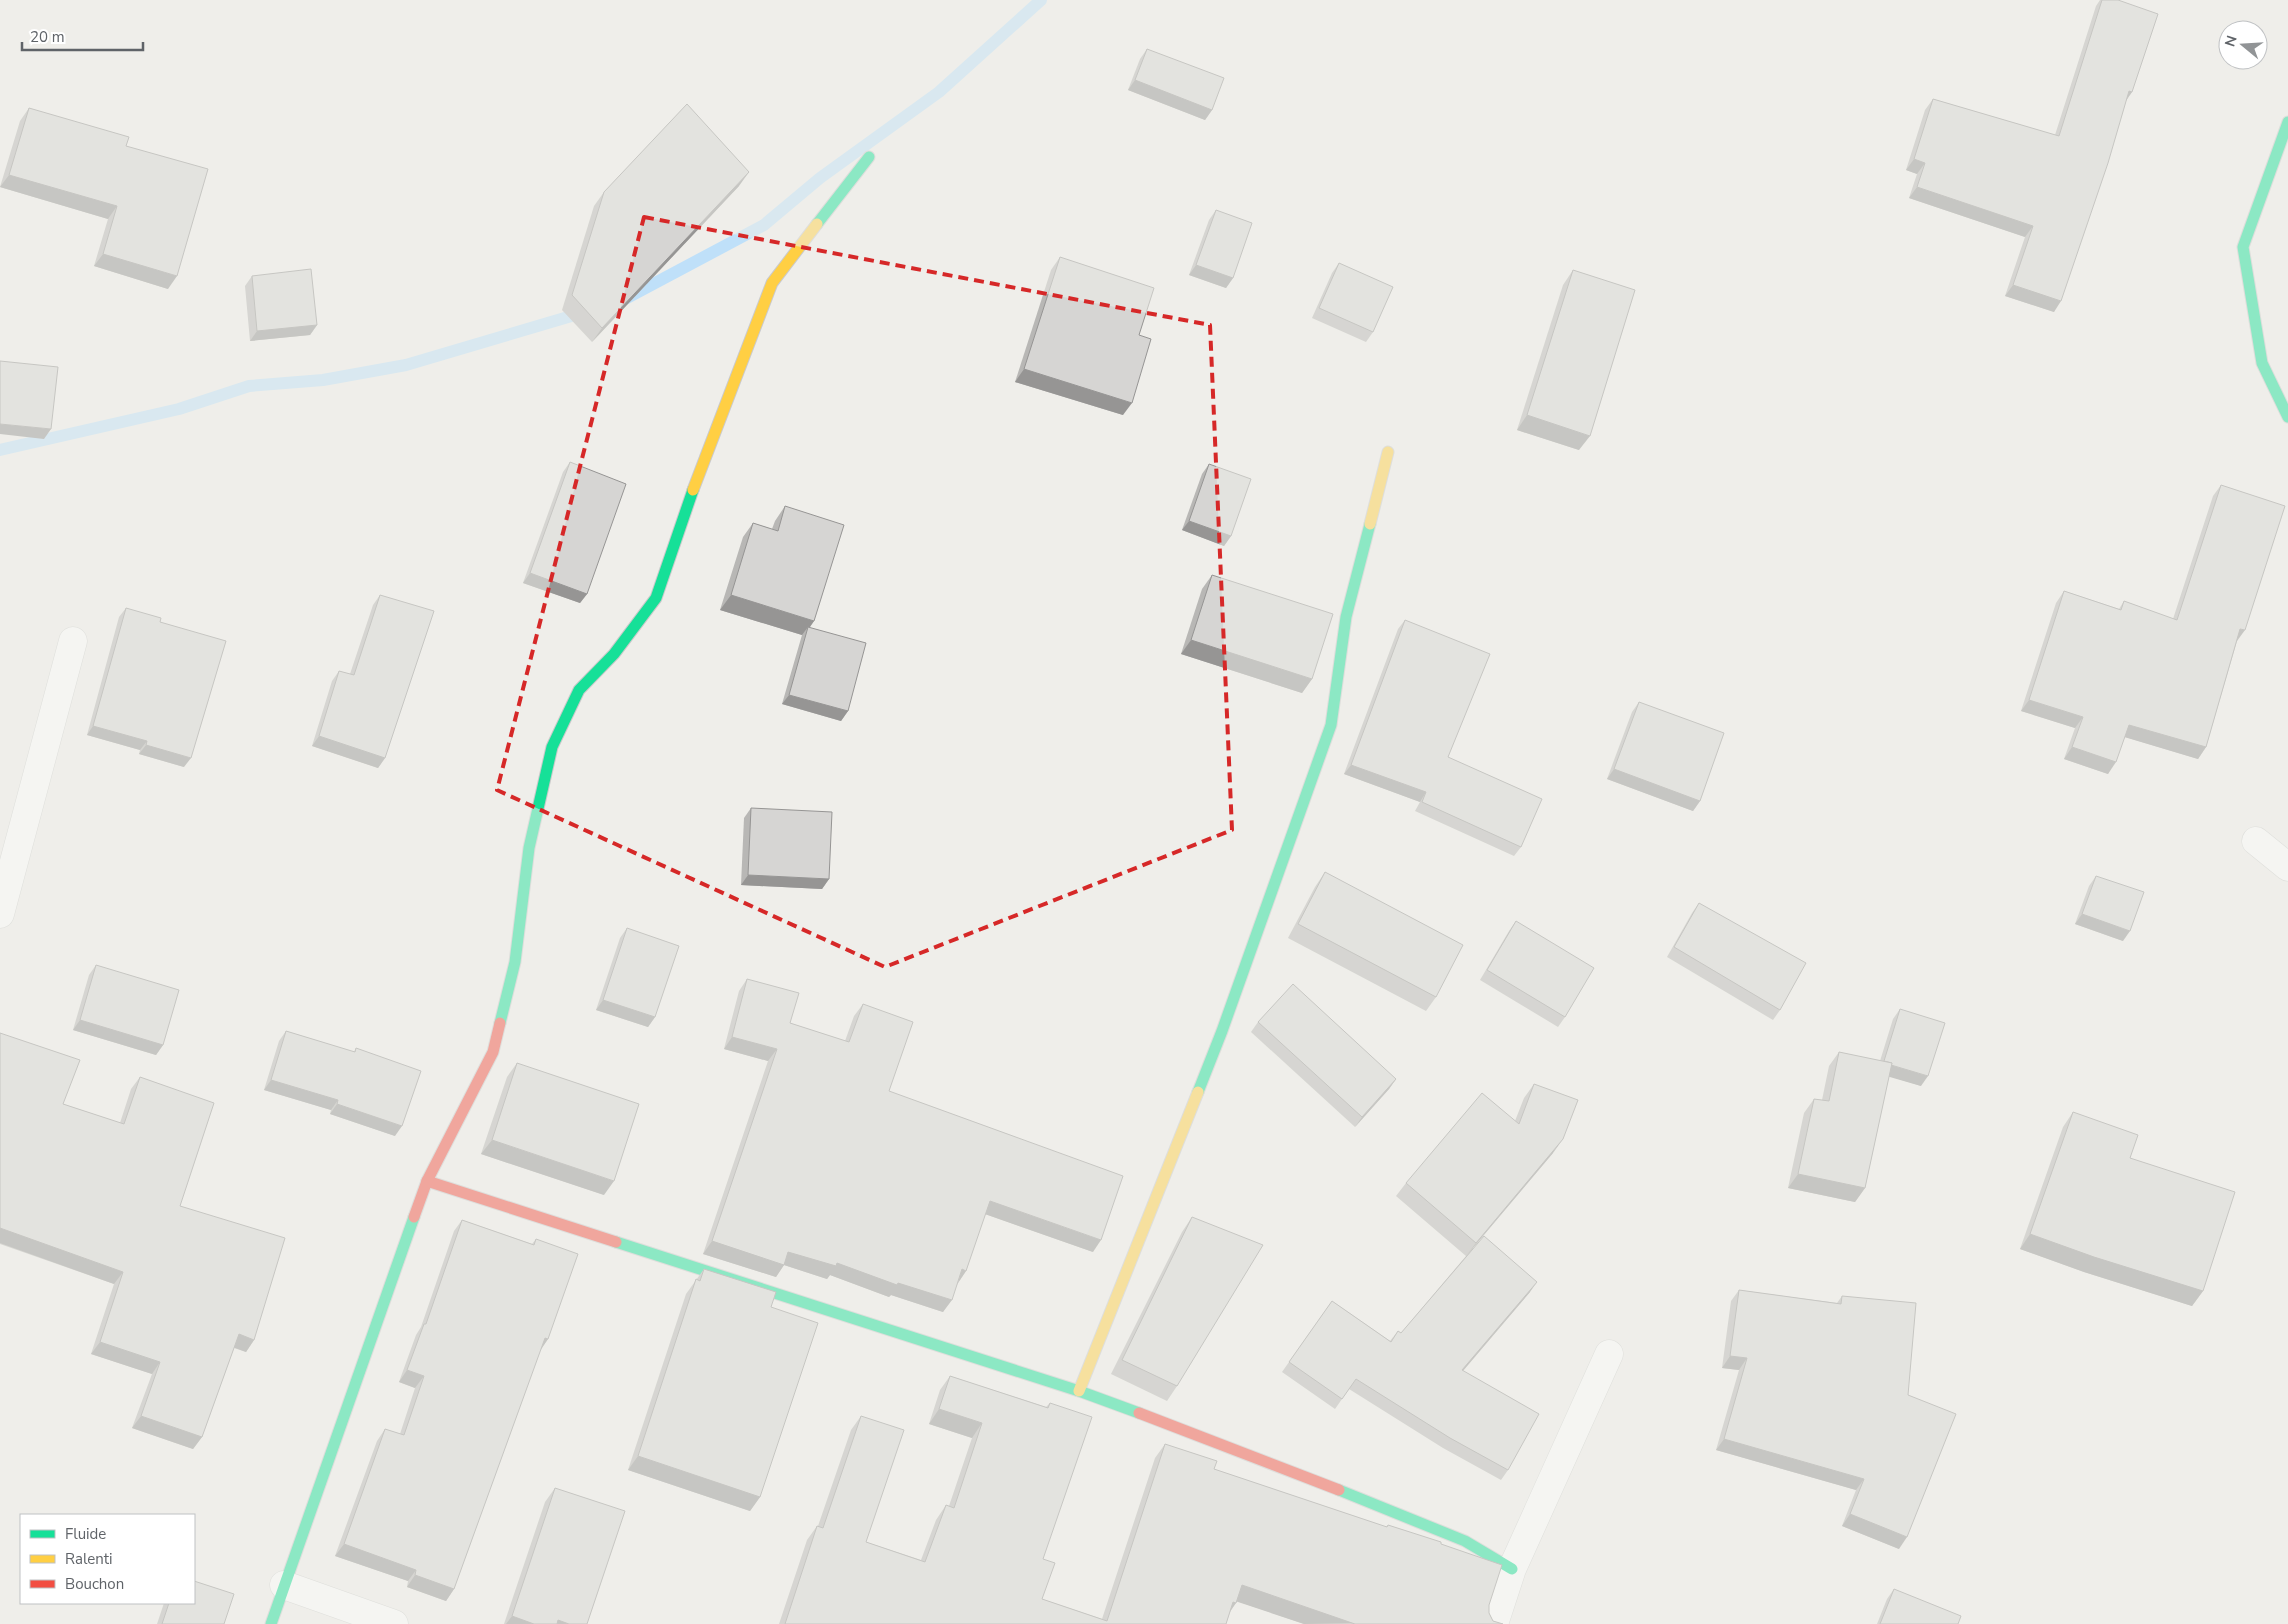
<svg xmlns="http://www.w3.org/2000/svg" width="2288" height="1624" viewBox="0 0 2288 1624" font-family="'Nunito Sans',sans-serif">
  <rect width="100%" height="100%" fill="#efeeea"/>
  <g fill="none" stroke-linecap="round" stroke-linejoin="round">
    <g stroke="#bfe0f9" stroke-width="12">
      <polyline points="625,299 764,225 820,178 939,92 1041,0"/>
      <polyline points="0,450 179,409 249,386 323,380 406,365 585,312"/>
    </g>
    <defs>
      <g id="street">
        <polyline points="2256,841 2288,867"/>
        <polyline points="0,914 73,641"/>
        <polyline points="284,1585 394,1624"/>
        <polyline points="1494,1624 1512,1569 1609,1354"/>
      </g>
      <g id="fast">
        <polyline points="2288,122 2243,247 2262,363 2288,417"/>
        <polyline points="817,224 869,157"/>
        <polyline points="500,1023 515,962 529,848 552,747 579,690 614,654 656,598 693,490"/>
        <polyline points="1198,1092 1222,1031 1331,725 1346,617 1370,524"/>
        <polyline points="616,1242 1079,1391 1139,1413"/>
        <polyline points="1339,1490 1465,1541 1512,1569"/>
        <polyline points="271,1624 414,1217"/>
      </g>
      <g id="slow">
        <polyline points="693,490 772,283 817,224"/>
        <polyline points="1370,524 1388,452"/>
        <polyline points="1079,1391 1198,1092"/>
      </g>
      <g id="jam">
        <polyline points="427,1181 616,1242"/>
        <polyline points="414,1217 427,1181 493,1052 500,1023"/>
        <polyline points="1139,1413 1339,1490"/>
      </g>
    </defs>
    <use href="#street" stroke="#cbcccc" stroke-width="29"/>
    <use href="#fast" stroke="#cacacb" stroke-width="13"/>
    <use href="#slow" stroke="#cacacb" stroke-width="13"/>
    <use href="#jam" stroke="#cacacb" stroke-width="13"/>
    <use href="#street" stroke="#fdfcfc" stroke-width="28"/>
    <use href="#fast" stroke="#16e098" stroke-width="11"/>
    <use href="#slow" stroke="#ffcf43" stroke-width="11"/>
    <use href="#jam" stroke="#f24e42" stroke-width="11"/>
  </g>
  <g fill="#b8b7b5">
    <polygon points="2100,0 2118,0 2132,92 2126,101 2054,312 2005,296 2025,237 1909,198 1917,174 1906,170 1925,110 1933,99 2055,135 2096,6"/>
    <polygon points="1147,49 1212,110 1205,120 1128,90 1140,59"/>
    <polygon points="29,108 126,146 168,289 94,266 108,219 0,187 20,121"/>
    <polygon points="739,186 592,342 562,310 594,206 604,192"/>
    <polygon points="1216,210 1233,278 1226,288 1189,275 1209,220"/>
    <polygon points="1060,257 1139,335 1123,415 1015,382 1051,270"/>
    <polygon points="1339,263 1373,332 1366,342 1312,318 1332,273"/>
    <polygon points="1573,270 1579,450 1517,430 1563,285"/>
    <polygon points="252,276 317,325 310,335 250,341 245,286"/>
    <polygon points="570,462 587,594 580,603 523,583 563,472"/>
    <polygon points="1209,464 1231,536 1224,546 1182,530 1202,474"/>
    <polygon points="2221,485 2237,641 2206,747 2198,759 2125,737 2108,774 2064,759 2075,728 2021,711 2056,603 2064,591 2119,609 2124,601 2173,619 2213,496"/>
    <polygon points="785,506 814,621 810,627 848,711 841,721 782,704 802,635 720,610 743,537 753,523 772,529 775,521"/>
    <polygon points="1212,575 1312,679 1302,693 1181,654 1202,589"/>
    <polygon points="380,595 385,758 378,768 312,746 332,681 339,671 350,674 373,605"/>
    <polygon points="126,608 160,622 184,767 139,754 140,750 87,735 119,617"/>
    <polygon points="1405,620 1448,757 1521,847 1514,856 1415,811 1420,802 1344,774 1398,629"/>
    <polygon points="1639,702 1700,801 1693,811 1607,779 1632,712"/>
    <polygon points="751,808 829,879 822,889 741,885 744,818"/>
    <polygon points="1325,872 1436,997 1426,1011 1288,938 1315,887"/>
    <polygon points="2096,876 2123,941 2075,924 2089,886"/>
    <polygon points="1699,903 1780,1010 1773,1020 1667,957 1692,913"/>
    <polygon points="1516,921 1565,1017 1558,1027 1480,980 1509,931"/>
    <polygon points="627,928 655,1017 648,1027 596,1010 620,938"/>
    <polygon points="96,965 163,1045 156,1055 73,1030 89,975"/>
    <polygon points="747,979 790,1023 845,1041 854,1016 863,1004 889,1091 1093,1252 985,1214 966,1271 958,1283 943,1312 891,1295 889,1297 830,1275 827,1279 784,1265 776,1277 703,1254 768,1061 724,1049 739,991"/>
    <polygon points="1900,1009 1921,1086 1889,1076 1865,1188 1855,1202 1788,1188 1804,1113 1814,1099 1822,1100 1829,1066 1839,1052 1880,1061 1893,1019"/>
    <polygon points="1258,1022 1396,1079 1389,1089 1355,1127 1251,1032"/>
    <polygon points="286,1031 354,1052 356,1048 395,1136 330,1114 331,1110 264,1090 279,1041"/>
    <polygon points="0,1033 63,1104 120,1123 131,1089 140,1077 180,1206 254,1340 246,1352 234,1348 202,1437 193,1449 132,1428 152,1374 91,1354 114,1284 0,1244"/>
    <polygon points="517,1063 604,1195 481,1154 507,1077"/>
    <polygon points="1534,1084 1553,1153 1473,1248 1530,1292 1463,1371 1508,1470 1501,1480 1443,1448 1349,1389 1335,1409 1282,1372 1332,1301 1390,1341 1398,1331 1401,1333 1466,1256 1396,1196 1406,1183 1515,1121 1524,1098"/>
    <polygon points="2073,1112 2203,1291 2192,1306 2084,1272 2020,1249 2063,1127"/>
    <polygon points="1192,1217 1177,1386 1167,1401 1111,1374 1182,1232"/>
    <polygon points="462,1220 532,1244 536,1239 548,1339 540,1350 454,1589 446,1601 407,1587 408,1581 335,1556 377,1441 385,1429 400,1434 415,1388 399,1382 416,1335 421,1327 454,1231"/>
    <polygon points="704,1269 771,1307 760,1497 750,1511 628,1470 686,1294"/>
    <polygon points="1739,1290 1837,1303 1842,1296 1908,1395 1899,1549 1842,1526 1856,1490 1716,1450 1739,1370 1722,1368 1731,1301"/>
    <polygon points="950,1376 1046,1407 1050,1403 1043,1559 1042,1599 1102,1619 1155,1458 1165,1444 1214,1469 1386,1527 1388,1525 1441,1544 1489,1605 1489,1613 1493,1621 1503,1624 1304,1624 1237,1601 1230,1612 1226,1624 779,1624 807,1540 817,1526 818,1526 851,1430 861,1416 866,1542 921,1560 936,1520 946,1505 949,1506 972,1438 929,1424 940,1390"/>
    <polygon points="555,1488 587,1624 504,1624 545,1502"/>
    <polygon points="1894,1589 1958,1624 1877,1624 1887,1599"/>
    <polygon points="164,1603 194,1603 224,1624 157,1624"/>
  </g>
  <g fill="#969594">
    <polygon points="1135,80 1212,110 1205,120 1128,90"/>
    <polygon points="2129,91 2132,92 2124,103"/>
    <polygon points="1914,159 1925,163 1917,174 1906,170"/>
    <polygon points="749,172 739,186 592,342 602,328"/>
    <polygon points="9,175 117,206 108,219 0,187"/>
    <polygon points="1917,187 2033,226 2025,237 1909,198"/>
    <polygon points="103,254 177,276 168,289 94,266"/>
    <polygon points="1196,265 1233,278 1226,288 1189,275"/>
    <polygon points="2013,285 2061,301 2054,312 2005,296"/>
    <polygon points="317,325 310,335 250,341 257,331"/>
    <polygon points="1024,369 1132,403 1123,415 1015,382"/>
    <polygon points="1527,415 1590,436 1579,450 1517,430"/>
    <polygon points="0,424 51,429 44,439 0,434"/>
    <polygon points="1189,521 1231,536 1224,546 1182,530"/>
    <polygon points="530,573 587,594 580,603 523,583"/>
    <polygon points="731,595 814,621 807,631 808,627 802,635 720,610"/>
    <polygon points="2240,629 2245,630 2237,641 2232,640"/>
    <polygon points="1191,640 1312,679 1302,693 1181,654"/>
    <polygon points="789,695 848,711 841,721 782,704"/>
    <polygon points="2029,700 2083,717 2075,728 2021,711"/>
    <polygon points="2129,725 2206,747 2198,759 2121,736"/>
    <polygon points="93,726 147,741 140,750 87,735"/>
    <polygon points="319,736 385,758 378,768 312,746"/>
    <polygon points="146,745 191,758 184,767 139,754"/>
    <polygon points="2072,747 2116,762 2108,774 2064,759"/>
    <polygon points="1351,765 1426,792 1420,802 1344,774"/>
    <polygon points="1614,769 1700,801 1693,811 1607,779"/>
    <polygon points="748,875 829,879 822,889 741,885"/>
    <polygon points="2082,914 2130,931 2123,941 2075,924"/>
    <polygon points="603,1000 655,1017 648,1027 596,1010"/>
    <polygon points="80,1020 163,1045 156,1055 73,1030"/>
    <polygon points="732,1037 777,1049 768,1061 724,1049"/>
    <polygon points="1883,1063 1928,1076 1921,1086 1876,1073"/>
    <polygon points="1396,1079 1389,1089 1355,1127 1362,1117"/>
    <polygon points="271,1080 338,1100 331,1110 264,1090"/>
    <polygon points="337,1104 402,1126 395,1136 330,1114"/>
    <polygon points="1563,1139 1553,1153 1466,1256 1476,1243"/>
    <polygon points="492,1140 614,1181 604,1195 481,1154"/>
    <polygon points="1798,1174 1865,1188 1855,1202 1788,1188"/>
    <polygon points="990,1201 1101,1240 1093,1252 982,1213"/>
    <polygon points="0,1228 123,1272 114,1284 0,1243"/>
    <polygon points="2030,1234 2203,1291 2192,1306 2084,1272 2020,1249"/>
    <polygon points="712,1241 788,1252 837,1263 952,1300 943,1312 891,1295 889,1297 830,1275 827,1279 784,1265 776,1277 703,1254"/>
    <polygon points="962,1269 966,1271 958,1283"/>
    <polygon points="1537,1282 1530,1292 1455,1380 1462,1370"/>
    <polygon points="239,1334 254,1340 246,1352 230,1346"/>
    <polygon points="545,1338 548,1339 540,1351"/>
    <polygon points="100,1342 160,1362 152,1374 91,1354"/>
    <polygon points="1730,1356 1747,1358 1739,1370 1722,1368"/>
    <polygon points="407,1370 424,1376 415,1388 399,1382"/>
    <polygon points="939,1409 982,1423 972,1438 929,1424"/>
    <polygon points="141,1416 202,1437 193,1449 132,1428"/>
    <polygon points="1724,1439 1864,1479 1856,1490 1716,1450"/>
    <polygon points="638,1456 760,1497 750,1511 628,1470"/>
    <polygon points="1850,1514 1907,1537 1899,1549 1842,1526"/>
    <polygon points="344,1544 416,1570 408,1581 335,1556"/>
    <polygon points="415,1575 454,1589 446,1601 407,1587"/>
    <polygon points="1242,1585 1355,1623 1304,1624 1232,1600"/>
    <polygon points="1233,1602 1236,1603 1226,1617"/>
    <polygon points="512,1616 535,1624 506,1624"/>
    <polygon points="558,1620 569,1624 556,1624"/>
  </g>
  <g fill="#d6d5d3" stroke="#969594">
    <polygon points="2102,0 2118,0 2158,14 2132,92 2129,91 2108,163 2061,301 2013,285 2033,226 1917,187 1925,163 1914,159 1933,99 2059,136"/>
    <polygon points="1147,49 1224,78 1212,110 1135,80"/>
    <polygon points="687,104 749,172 602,328 572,295 604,192"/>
    <polygon points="29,108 129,137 126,146 208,169 177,276 103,254 117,206 9,175"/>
    <polygon points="1216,210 1252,223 1233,278 1196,265"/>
    <polygon points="1060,257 1154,288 1139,335 1151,339 1132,403 1024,369"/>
    <polygon points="1339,263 1393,287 1373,332 1319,308"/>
    <polygon points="311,269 317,325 257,331 252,276"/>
    <polygon points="1573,270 1635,290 1590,436 1527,415"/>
    <polygon points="0,361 58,367 51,429 0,424"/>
    <polygon points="570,462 626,484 587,594 530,573"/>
    <polygon points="1209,464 1251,479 1231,536 1189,521"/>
    <polygon points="2221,485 2285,506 2245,630 2240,629 2206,747 2129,725 2116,762 2072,747 2083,717 2029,700 2064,591 2121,610 2124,601 2177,620"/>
    <polygon points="785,506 844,525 814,621 731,595 753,523 778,531"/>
    <polygon points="1212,575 1333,614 1312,679 1191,640"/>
    <polygon points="380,595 434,611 385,758 319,736 339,671 354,675"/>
    <polygon points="126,608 161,618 160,622 226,641 191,758 146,745 147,741 93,726"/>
    <polygon points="1405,620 1490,654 1448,757 1542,799 1521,847 1422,802 1426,792 1351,765"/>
    <polygon points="808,627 866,643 848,711 789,695"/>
    <polygon points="1639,702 1724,733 1700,801 1614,769"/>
    <polygon points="751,808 832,812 829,879 748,875"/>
    <polygon points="1325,872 1463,945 1436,997 1298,924"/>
    <polygon points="2096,876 2144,892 2130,931 2082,914"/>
    <polygon points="1699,903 1806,963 1780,1010 1674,947"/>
    <polygon points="1516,921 1594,968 1565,1017 1487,970"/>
    <polygon points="627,928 679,946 655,1017 603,1000"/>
    <polygon points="96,965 179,990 163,1045 80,1020"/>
    <polygon points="747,979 799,993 790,1023 849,1042 863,1004 913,1022 889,1091 1123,1176 1101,1240 990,1201 966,1271 962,1269 952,1300 898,1283 897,1285 837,1263 836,1266 788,1252 784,1265 712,1241 777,1049 732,1037"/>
    <polygon points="1293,984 1396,1079 1362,1117 1258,1022"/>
    <polygon points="1900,1009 1945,1023 1928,1076 1891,1065 1892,1063 1884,1061"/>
    <polygon points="286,1031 355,1052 356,1048 421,1071 402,1126 337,1104 338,1100 271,1080"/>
    <polygon points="0,1033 80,1060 63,1104 124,1124 140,1077 214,1103 180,1206 285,1238 254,1340 239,1334 202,1437 141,1416 160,1362 100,1342 123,1272 0,1228"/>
    <polygon points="1839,1052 1892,1063 1865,1188 1798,1174 1814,1099 1829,1101"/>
    <polygon points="517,1063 639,1104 614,1181 492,1140"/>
    <polygon points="1534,1084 1578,1100 1563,1139 1476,1243 1406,1183 1482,1093 1519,1124"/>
    <polygon points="2073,1112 2138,1135 2130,1158 2235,1192 2203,1291 2094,1257 2030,1234"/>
    <polygon points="1192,1217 1263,1245 1177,1386 1122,1360"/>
    <polygon points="462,1220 534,1245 536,1239 578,1254 548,1339 545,1338 454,1589 415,1575 416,1570 344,1544 385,1429 404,1435 424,1376 407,1370 424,1324 426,1324"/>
    <polygon points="1484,1236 1537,1282 1462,1370 1539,1414 1508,1470 1450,1438 1356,1379 1342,1399 1289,1362 1332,1301 1391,1342 1398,1331 1401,1333"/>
    <polygon points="704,1269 776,1292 771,1307 818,1323 760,1497 638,1456 696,1279 700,1281"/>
    <polygon points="1739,1290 1841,1304 1842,1296 1916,1303 1908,1395 1956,1414 1907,1537 1850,1514 1864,1479 1724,1439 1747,1358 1730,1356"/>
    <polygon points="950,1376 1048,1408 1050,1403 1092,1417 1043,1559 1055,1563 1042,1599 1107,1621 1165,1444 1217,1461 1214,1469 1387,1527 1388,1525 1441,1542 1441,1544 1502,1565 1489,1605 1489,1613 1493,1621 1503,1624 1355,1624 1242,1585 1236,1603 1233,1602 1226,1624 785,1624 817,1526 823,1528 861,1416 904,1430 866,1542 925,1562 946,1505 954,1508 982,1423 939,1409"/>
    <polygon points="555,1488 625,1511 587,1624 569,1624 558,1620 557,1624 534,1624 512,1616"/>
    <polygon points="194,1581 234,1594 224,1624 162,1624 169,1603 194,1603"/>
    <polygon points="1894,1589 1961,1616 1958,1624 1880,1624"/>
  </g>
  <path d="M0 0H2288V1624H0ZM644,217L1210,325L1232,830L885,967L497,790Z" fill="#efeeea" fill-opacity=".55" fill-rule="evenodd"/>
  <path fill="none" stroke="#d62828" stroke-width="4" stroke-dasharray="10 6" stroke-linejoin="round" d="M644,217L1210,325L1232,830L885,967L497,790Z"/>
  <rect x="20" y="1514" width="175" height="90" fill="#ffffff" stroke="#bfc1c3"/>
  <rect x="30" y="1530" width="25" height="8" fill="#16e098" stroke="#bfc1c3"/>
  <text x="65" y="1539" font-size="15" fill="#5f6368">Fluide</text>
  <rect x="30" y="1555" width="25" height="8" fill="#ffcf43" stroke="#bfc1c3"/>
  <text x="65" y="1564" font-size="15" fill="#5f6368">Ralenti</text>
  <rect x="30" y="1580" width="25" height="8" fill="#f24e42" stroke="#bfc1c3"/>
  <text x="65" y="1589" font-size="15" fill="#5f6368">Bouchon</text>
  <g transform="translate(2243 45) rotate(288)"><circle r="24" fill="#ffffff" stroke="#bfc1c3"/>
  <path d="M0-4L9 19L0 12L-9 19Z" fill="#919496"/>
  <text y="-8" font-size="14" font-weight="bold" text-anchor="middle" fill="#5f6368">N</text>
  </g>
  <path d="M22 42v8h121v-8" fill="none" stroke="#5f6368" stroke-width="2.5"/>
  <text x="30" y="42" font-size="15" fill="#5f6368" stroke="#ffffff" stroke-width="4" paint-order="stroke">20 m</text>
</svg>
